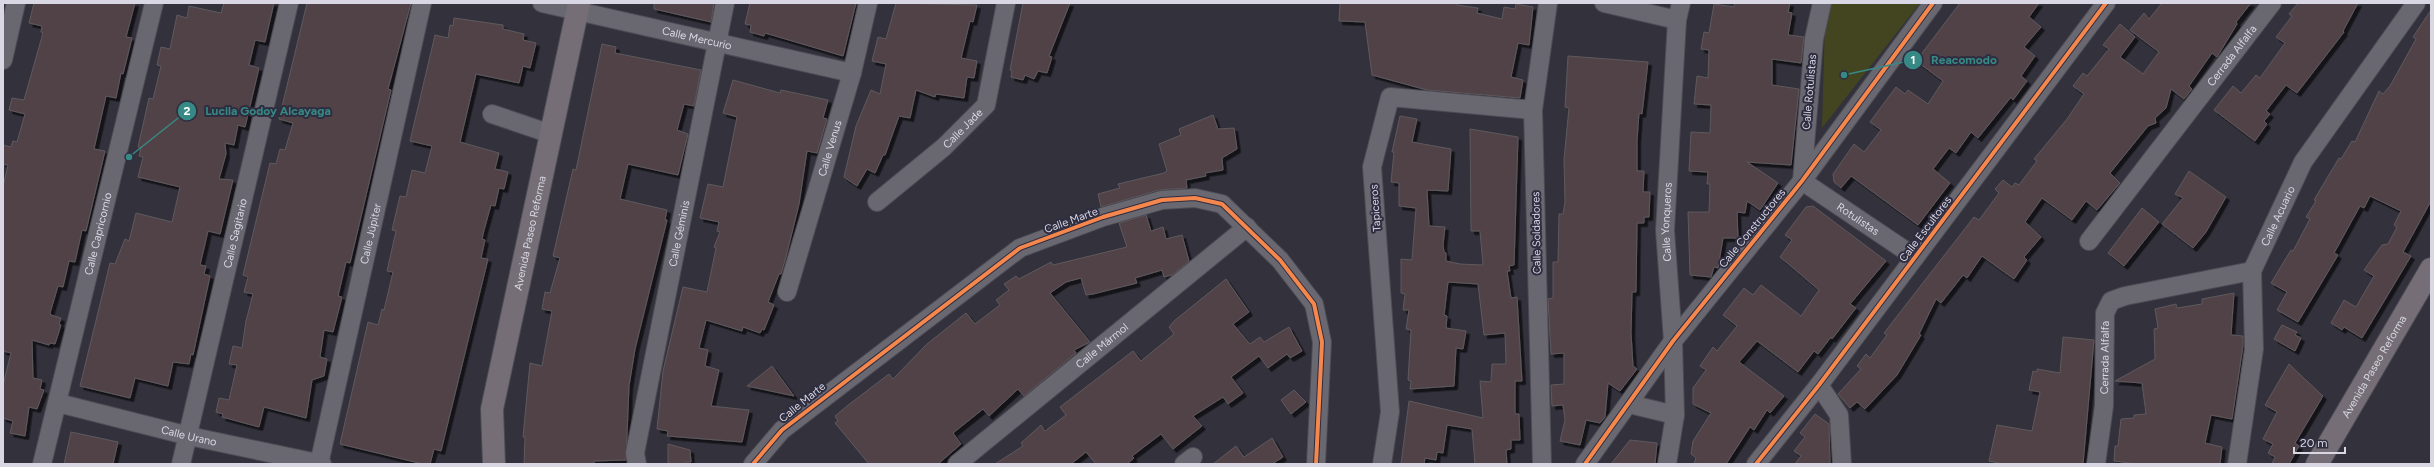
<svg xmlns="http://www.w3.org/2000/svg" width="2434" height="467" viewBox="0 0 2434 467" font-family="Figtree,sans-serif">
  <defs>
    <filter id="shadow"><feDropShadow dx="3.5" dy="3.5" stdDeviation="0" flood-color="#0009"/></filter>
  </defs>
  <rect width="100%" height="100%" fill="#32313c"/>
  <polygon fill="#424520" points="1830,3 1920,3 1822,128 1825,21"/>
  <g fill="#514347" stroke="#5e595e" filter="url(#shadow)">
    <polygon points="34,3 135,3 126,37 132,38 123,74 121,73 116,98 106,96 94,149 105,151 86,231 82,230 75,262 69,261 63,287 58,286 50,313 51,315 61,318 59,324 61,325 55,344 50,343 49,345 32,340 33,378 42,380 40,389 44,390 37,409 29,407 25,436 10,433 13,421 3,418 3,385 11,353 3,351 3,187 8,165 3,164 3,145 11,147 13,141 17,142 25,114 9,110 12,98 24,100 43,33 41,32 42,26 29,23"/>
    <polygon points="224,3 274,3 265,42 255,40 249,65 259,68 245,127 238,125 234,145 225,143 226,154 219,179 233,180 220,234 208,231 200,265 206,266 204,274 210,276 193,355 191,354 189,364 173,362 168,386 135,378 130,398 80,386 110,263 115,264 125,239 129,241 136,213 172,222 180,187 138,177 143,157 139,156 141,148 138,147 149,98 153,99 161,66 157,65 161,47 170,49 177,15 187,18 189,6 221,13"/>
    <polygon points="307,3 411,3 388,89 391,90 350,263 346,262 338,296 342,297 333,332 324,330 320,357 327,359 324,376 312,380 306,418 264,407 259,427 222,417 223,414 216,412 219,398 229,400 237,365 229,364 233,346 242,348 246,321 253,294 244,292 248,277 243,275 270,163 276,164 280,149 285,150 293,123 279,119"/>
    <polygon points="654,3 714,3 711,22 654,9"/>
    <polygon points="750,3 856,3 843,56 765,33 764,36 750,32 751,25 745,24"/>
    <polygon points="896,3 977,5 973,22 970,21 961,58 977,61 974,78 967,77 964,98 936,94 935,97 916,90 910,118 899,116 885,155 883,155 875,173 867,169 857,186 844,177 856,126 871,90 880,94 886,64 872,61 878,37 886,39"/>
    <polygon points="1023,3 1070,3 1049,56 1052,57 1047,73 1038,71 1034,79 1025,75 1023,80 1011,77 1012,71 1010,70"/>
    <polygon points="1340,3 1458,3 1457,5 1478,8 1477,13 1502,19 1504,7 1515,9 1516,4 1533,7 1529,45 1518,43 1511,77 1523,80 1520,98 1427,90 1372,75 1365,22 1339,21"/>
    <polygon points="1735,3 1790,3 1788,12 1792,13 1788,35 1804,37 1801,63 1772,59 1772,85 1799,89 1791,165 1747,162 1778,183 1760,210 1747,201 1745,213 1737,212 1738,238 1723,238 1718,268 1714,267 1711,277 1690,275 1688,212 1709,212 1710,184 1707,184 1708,172 1689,171 1691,132 1710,133 1711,105 1694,104 1697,76 1708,78 1709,50 1701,49 1704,32 1709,33 1714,4 1734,7"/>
    <polygon points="1960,3 2039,3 2029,17 2041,27 2024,47 2035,56 2021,76 2027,81 2013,100 2011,97 1978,138 1971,132 1956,153 1949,148 1933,169 1950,183 1918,225 1851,176 1841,188 1834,182 1833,174 1854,144 1864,152 1881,130 1870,122 1896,87 1905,94 1908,90 1928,104 1943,81 1916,61"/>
    <polygon points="2162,3 2251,3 2236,22 2237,24 2217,57 2212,53 2189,86 2192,89 2184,99 2171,89 2166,108 2155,118 2156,123 2148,126 2110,173 2120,183 2097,210 2086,201 2072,220 2042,198 2025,222 2041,237 2024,257 2027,260 2014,279 1982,256 1967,278 1963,275 1941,303 1936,299 1919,334 1921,335 1897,375 1865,409 1857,402 1850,408 1838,394 1861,369 1857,366 1866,354 1870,358 1887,335 1884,333 1974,217 1979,220 1999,193 1995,189 2003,180 2012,187 2015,183 2019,185 2037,161 2034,159 2067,119 2084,94 2073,86 2083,73 2087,76 2109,49 2103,45 2120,24 2135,37 2120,57 2143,74 2159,52 2130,30 2144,13 2149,19"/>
    <polygon points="2298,3 2358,3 2343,31 2344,32 2297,93 2286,85 2266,111 2270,114 2264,121 2267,124 2255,141 2214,110 2233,86 2241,93 2256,75 2260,78 2285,43 2276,37 2292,16 2289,14"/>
    <polygon points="2431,10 2431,201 2403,252 2411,256 2362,338 2344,327 2342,330 2331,323 2344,300 2356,307 2374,276 2364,270 2382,245 2388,244 2397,227 2394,225 2401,211 2370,196 2364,208 2360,206 2334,253 2338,255 2298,322 2277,310 2287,292 2271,283 2291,250 2293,251 2310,219 2306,217 2316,201 2314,200 2339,158 2341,159 2352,141 2355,142 2379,91 2383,94 2390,86 2416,39 2413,37"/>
    <polygon points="454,18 503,25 503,29 524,34 523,40 536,43 530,68 523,66 519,83 476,74 460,142 499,153 495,169 508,172 504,189 499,188 495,206 491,205 484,230 482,239 485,240 481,258 488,259 441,451 434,449 430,464 423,464 340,444 368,322 378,325 382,309 384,310 393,272 387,271 396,231 392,230 400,196 406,197 412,170 425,173 432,146 410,141 435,35 448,38 450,25 453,26"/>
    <polygon points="602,44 616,47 615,53 701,70 694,106 684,104 677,130 688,134 678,175 628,164 620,199 667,210 665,220 667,220 635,349 629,386 626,460 594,461 594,464 524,464 525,437 523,437 530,363 542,366 552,311 542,309 545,292 550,293 560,258 553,256 573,169 576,170"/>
    <polygon points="1568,56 1648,62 1642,114 1639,113 1637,140 1637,171 1644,171 1643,192 1650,192 1649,217 1644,217 1644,223 1637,223 1636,292 1632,292 1631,333 1633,366 1637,369 1620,391 1608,383 1605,417 1600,423 1586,420 1580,445 1560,441 1565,420 1563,405 1552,406 1551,385 1564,384 1564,353 1551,354 1548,299 1553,298 1553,262 1558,262 1559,214 1563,214 1565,202 1564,159 1569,108 1565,107"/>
    <polygon points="733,80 780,93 781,90 828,100 823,118 827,119 817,153 807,151 799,204 786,257 781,274 779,274 768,302 774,305 764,330 762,329 760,333 743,327 742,331 706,320 699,348 708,350 705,366 719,370 711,406 749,410 742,442 667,436 668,431 657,429 663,371 683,287 707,292 716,248 714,247 720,232 717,231 719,222 700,218 708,184 723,187 737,117 723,113"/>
    <polygon points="1213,115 1218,129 1234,128 1237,149 1222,158 1223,170 1205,173 1206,176 1186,180 1187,188 1159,190 1101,207 1098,194 1120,188 1118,184 1164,173 1167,171 1159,144 1181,135 1179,129"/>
    <polygon points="1400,116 1417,119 1412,142 1451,149 1448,191 1427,190 1429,226 1445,227 1443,245 1444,252 1446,253 1446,261 1460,264 1483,265 1480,231 1471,231 1470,129 1518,137 1514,265 1509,266 1510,271 1507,271 1511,298 1517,297 1522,381 1515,381 1515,414 1519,414 1520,440 1511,440 1511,449 1506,450 1507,464 1475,464 1472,429 1447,425 1443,453 1437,452 1436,460 1425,458 1424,464 1401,464 1409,401 1483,418 1480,381 1491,382 1492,364 1506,364 1505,333 1484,335 1478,284 1448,282 1444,315 1447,316 1446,328 1466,331 1463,349 1456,348 1454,386 1410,389 1411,381 1408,380 1411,330 1406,329 1409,310 1403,310 1405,294 1401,293 1401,259 1412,260 1416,208 1399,206 1399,183 1391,182 1394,152 1392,152"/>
    <polygon points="2189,171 2226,197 2206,232 2193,248 2162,224 2183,198 2175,194"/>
    <polygon points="1813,206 1886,261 1850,304 1856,308 1832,339 1831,337 1818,354 1814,351 1798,372 1757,341 1739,362 1784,396 1770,413 1767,410 1754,430 1750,427 1726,464 1694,464 1696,458 1691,454 1693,441 1711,413 1693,404 1693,388 1706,370 1700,366 1713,347 1717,351 1737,326 1723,315 1744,288 1753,295 1761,285 1801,316 1819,290 1780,257 1792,240 1785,235 1806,207"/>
    <polygon points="2142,208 2159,222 2124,266 2108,253"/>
    <polygon points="1146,215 1151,231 1163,227 1166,239 1182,235 1189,261 1172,275 1164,277 1162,270 1135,278 1137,283 1093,294 1086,295 1081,278 1066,282 1050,293 1090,342 1074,350 1076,353 1024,396 1018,389 989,416 983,409 953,433 961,444 938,464 869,464 835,423 838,421 835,416 847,406 889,374 893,379 927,344 966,313 975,324 1000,305 996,300 1009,290 1004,284 1016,276 1019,279 1051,262 1053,265 1127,247 1119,223"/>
    <polygon points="1226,279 1249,312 1233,324 1250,344 1260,337 1264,342 1289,327 1302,351 1290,358 1287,354 1268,368 1259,356 1231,377 1243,393 1228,404 1223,397 1193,416 1202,426 1173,449 1161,434 1132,456 1134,458 1127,464 1096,464 1086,452 1071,464 995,464 1023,446 1021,443 1041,425 1045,431 1066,415 1060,407 1133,351 1141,361 1174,334 1169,327 1174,321"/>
    <polygon points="2234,293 2231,335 2243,336 2243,346 2232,419 2211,415 2205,443 2222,447 2220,464 2137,464 2114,461 2115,446 2118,446 2121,419 2134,418 2134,415 2146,414 2142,383 2115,381 2155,359 2154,329 2158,328 2155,309 2176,304 2177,308 2202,304 2202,299"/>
    <polygon points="2282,325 2297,332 2295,335 2301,338 2295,351 2274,339"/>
    <polygon points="2063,337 2094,340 2083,464 2003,464 1989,461 1997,425 2032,431 2040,392 2029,390 2033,371 2037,372 2037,369 2060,373"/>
    <polygon points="2289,364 2323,396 2295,443 2299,446 2289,464 2272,464 2275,457 2268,453 2273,444 2263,439 2277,412 2265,405"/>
    <polygon points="772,366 794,396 747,386"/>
    <polygon points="1294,390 1306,402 1291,414 1281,400"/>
    <polygon points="1815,414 1829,424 1830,464 1795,464 1801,456 1794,451 1805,437 1800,433"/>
    <polygon points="71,432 118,442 113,464 64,464"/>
    <polygon points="1272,438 1283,457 1272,464 1213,464 1236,446 1244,457"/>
    <polygon points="1630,440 1657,443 1655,464 1611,464"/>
    <polygon points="668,444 690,450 691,462 686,462 686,464 668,464"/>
  </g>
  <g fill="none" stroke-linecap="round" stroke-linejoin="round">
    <defs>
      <g id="minor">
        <path id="s1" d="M542,3L852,73"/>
        <polyline points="1604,3 1677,20"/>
        <path id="s2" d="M1822,3L1814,39L1802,181L1915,257"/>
        <polyline points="3,60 16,3"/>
        <polyline points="492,114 551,134"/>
        <path id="s3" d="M877,202L944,147L986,105L1006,3"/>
        <path id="s4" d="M2089,241L2272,3"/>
        <path id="s5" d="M787,292L852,73L868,3"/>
        <polyline points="1819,385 1839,415 1842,464"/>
        <path id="s6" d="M58,403L189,436L322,464"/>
        <polyline points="1629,404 1675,415"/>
        <path id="s7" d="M42,464L154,3"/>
        <path id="s8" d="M181,464L289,3"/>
        <path id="s9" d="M319,464L422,3"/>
        <path id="s10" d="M637,464L635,453L725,3"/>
        <polyline points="753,464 782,430 1020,248 1103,217 1162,200 1195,198 1222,204 1280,260 1314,304 1322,342 1316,464"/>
        <path id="s11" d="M957,464L1247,227"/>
        <polyline points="1184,464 1193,457"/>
        <polyline points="1382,464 1390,412 1372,167 1390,97 1533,110"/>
        <polyline points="1542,464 1533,110 1548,3"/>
        <polyline points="1585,464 1673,341 1802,181 1933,3"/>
        <path id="s12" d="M1667,464L1675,415L1673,341L1665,230L1677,20L1681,3"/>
        <polyline points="1756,464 1819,385 2106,3"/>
        <path id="s13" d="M2096,464L2104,406L2105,313L2111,301L2125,296L2252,271"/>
        <path id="s14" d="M2237,464L2254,349L2252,271L2303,162L2416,3"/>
      </g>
      <g id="major">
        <path id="s15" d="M494,464L492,409L579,3"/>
        <path id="s16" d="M2317,464L2431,269"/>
      </g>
    </defs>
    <use href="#minor" stroke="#4d4c55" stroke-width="20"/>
    <use href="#major" stroke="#4d4c55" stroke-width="24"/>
    <use href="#minor" stroke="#696871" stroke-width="18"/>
    <use href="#major" stroke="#756e76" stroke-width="22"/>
    <defs>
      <g id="cycleway">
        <polyline points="753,464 782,430 1020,248 1103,217 1162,200 1195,198 1222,204 1280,260 1314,304 1322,342 1316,464"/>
        <polyline points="1585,464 1673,341 1802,181 1933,3"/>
        <polyline points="1756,464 1819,385 2106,3"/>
      </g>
    </defs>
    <use href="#cycleway" stroke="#2f2d40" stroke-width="6"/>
    <use href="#cycleway" stroke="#f5874c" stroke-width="4"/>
  </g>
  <g text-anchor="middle" stroke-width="4" stroke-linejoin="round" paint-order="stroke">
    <g font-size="11" fill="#d8d7e3" stroke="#2f2d40">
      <text dy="4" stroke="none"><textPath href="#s1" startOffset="159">Calle Mercurio</textPath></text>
      <text dy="4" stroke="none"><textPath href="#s4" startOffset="234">Cerrada Alfalfa</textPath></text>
      <text transform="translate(1809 92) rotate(-85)" y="4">Calle Rotulistas</text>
      <text dy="4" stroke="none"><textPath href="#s3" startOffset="113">Calle Jade</textPath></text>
      <text dy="4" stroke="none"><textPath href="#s5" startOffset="150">Calle Venus</textPath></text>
      <text transform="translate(1375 208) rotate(-94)" y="4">Tapiceros</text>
      <text dy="4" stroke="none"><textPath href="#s14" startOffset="255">Calle Acuario</textPath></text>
      <text dy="4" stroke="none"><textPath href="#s2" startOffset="247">Rotulistas</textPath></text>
      <text transform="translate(1071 220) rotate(-20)" y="4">Calle Marte</text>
      <text dy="4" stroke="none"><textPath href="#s12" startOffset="243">Calle Yonqueros</textPath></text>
      <text transform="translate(1752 228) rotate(-51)" y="4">Calle Constructores</text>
      <text transform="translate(1925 229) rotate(-53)" y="4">Calle Escultores</text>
      <text dy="4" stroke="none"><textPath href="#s15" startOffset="235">Avenida Paseo Reforma</textPath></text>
      <text dy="4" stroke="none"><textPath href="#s10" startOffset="235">Calle Géminis</textPath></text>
      <text transform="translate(1536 233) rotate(-91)" y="4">Calle Soldadores</text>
      <text dy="4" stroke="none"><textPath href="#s7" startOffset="237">Calle Capricornio</textPath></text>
      <text dy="4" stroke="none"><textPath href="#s8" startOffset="237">Calle Sagitario</textPath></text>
      <text dy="4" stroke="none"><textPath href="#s9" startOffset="236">Calle Júpiter</textPath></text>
      <text dy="4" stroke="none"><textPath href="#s11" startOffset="187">Calle Mármol</textPath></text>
      <text dy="4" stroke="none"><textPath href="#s13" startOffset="107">Cerrada Alfalfa</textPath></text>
      <text dy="4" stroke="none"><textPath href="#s16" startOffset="113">Avenida Paseo Reforma</textPath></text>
      <text transform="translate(802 402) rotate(-39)" y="4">Calle Marte</text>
      <text dy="4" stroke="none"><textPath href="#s6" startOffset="135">Calle Urano</textPath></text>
    </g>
  </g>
  <path fill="none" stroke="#378985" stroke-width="1.5" d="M1844 75L1913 60M129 157L187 111"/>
  <g fill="#378985" stroke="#2f2d40" stroke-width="1.5">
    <circle cx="1844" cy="75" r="4"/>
    <circle cx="129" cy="157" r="4"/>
    <circle cx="1913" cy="60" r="10"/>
    <circle cx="187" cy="111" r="10"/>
  </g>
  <g font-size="12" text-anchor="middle" font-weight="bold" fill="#fff">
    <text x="1913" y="64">1</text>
    <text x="187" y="115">2</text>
  </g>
  <g font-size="12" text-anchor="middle" font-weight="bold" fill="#378985" stroke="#2f2d40" stroke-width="4" stroke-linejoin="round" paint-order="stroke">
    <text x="1964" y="64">Reacomodo</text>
    <text x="268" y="115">Lucila Godoy Alcayaga</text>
  </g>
  <rect width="2434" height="467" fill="none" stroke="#d8d7e3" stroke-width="8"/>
  <path d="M2294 447v6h51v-6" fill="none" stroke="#d8d7e3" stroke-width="2"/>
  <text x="2300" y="447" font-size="12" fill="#d8d7e3" stroke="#2f2d40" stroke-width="3" paint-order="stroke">20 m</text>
</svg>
